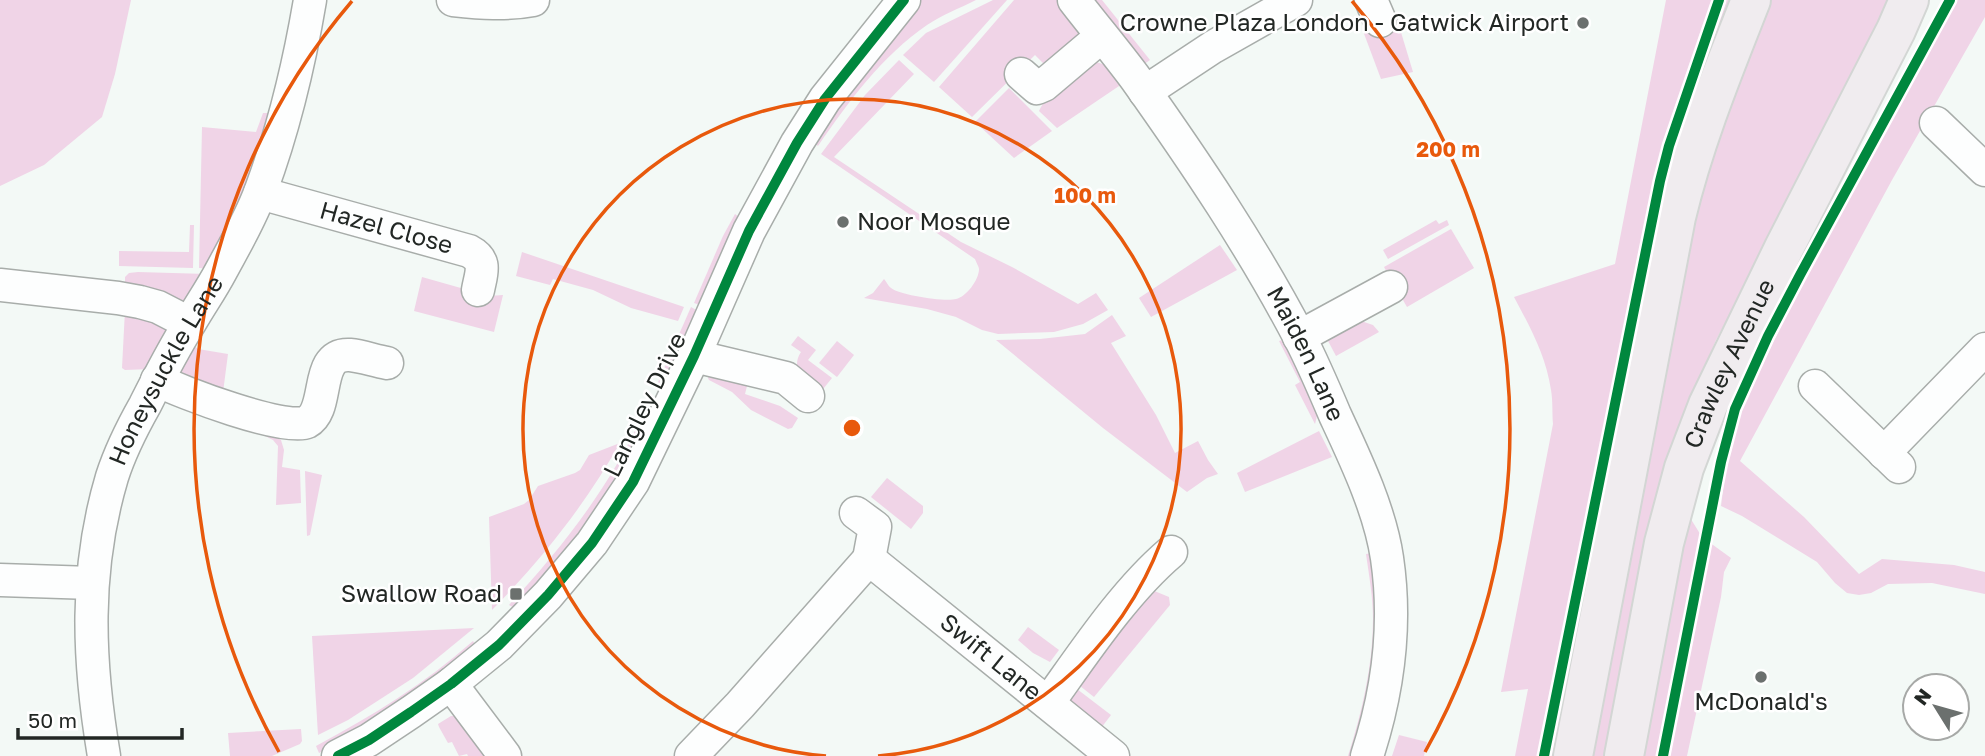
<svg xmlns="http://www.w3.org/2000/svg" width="1985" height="756" viewBox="0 0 1985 756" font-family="'Golos Text',sans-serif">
  <rect width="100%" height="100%" fill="#f3f9f6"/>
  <g fill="#f0d4e7">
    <polygon points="0,0 131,0 115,74 102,117 44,165 0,186"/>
    <path d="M919,0H976C960,8 942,15 927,25C882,56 849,101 818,146L812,141Z"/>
    <polygon points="993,0 1007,0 934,82 903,55 926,33"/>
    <polygon points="1014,0 1058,0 1082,27 1082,34 1045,65 1035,55 972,117 939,87"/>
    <polygon points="1092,0 1102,0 1150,60 1140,67"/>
    <path d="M1666,0H1733L1562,756H1515L1528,689L1501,692L1553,424C1552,413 1553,401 1551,390C1546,356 1530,327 1514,297L1615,264Z"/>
    <polygon points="1764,0 1896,0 1716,340 1695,390 1607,756 1587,756 1687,222"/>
    <polygon points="1956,0 1985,0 1985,17 1892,180 1740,461 1804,517 1859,574 1882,559 1954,565 1985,572 1985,594 1932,583 1888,584 1871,593 1859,595 1847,593 1835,583 1817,562 1742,516 1721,506 1725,474 1732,437 1744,401 1830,228"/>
    <polygon points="1397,19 1413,72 1381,79 1363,31"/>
    <path d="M1096,58V62L1106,65L1122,84L1057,128L1039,111C1049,90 1078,72 1096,58Z"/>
    <path d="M899,60L914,74L834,157L961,242L1012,267L1078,304L1096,293L1108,310L1083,324L1054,332L998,334L982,330L956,317L927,309L864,298L873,293L884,279C887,282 888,286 891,288C899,295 945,302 956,299C966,297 979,280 979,269C979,267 976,262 975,259L821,154L865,95Z"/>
    <polygon points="1009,88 1052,131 1014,158 975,122"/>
    <polygon points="263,113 275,113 213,269 199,268 202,127 256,132"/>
    <polygon points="735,214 740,218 700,305 694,303 723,236"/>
    <polygon points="1436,220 1439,224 1447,220 1449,225 1388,259 1383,250"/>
    <polygon points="190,225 194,225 193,268 119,266 119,251 189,252"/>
    <polygon points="1451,229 1474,268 1407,307 1384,267"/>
    <polygon points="1220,245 1237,270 1151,317 1139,298"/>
    <polygon points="522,252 684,307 678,321 631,308 593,290 553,279 550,285 516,276"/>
    <polygon points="138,272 207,274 191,304 125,288 125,277 129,273"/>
    <polygon points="422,277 489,296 503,295 494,332 414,311"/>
    <polygon points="691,307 698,311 662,391 655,389"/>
    <polygon points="125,310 160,320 171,332 151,369 125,370 122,368"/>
    <polygon points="1112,315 1126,336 1111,343 1156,415 1175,453 1198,441 1208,460 1218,474 1207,478 1187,492 1103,428 996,340 1040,339 1085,334"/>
    <polygon points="1361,321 1373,325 1379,332 1336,356 1327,339"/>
    <path d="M798,336L816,350L808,360L832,378L819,394C807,382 789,370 801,352L791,345Z"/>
    <polygon points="1283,340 1319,408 1315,424 1295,385 1300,382 1279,341"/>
    <polygon points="837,341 854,355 837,377 819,363"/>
    <polygon points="194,346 198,349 228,354 222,400 183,375 181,369"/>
    <polygon points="710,371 748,382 745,394 780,406 798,418 792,428 788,429 751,410 732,392 709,380 708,378"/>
    <path d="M641,418L648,423C610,490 568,553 516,609L509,605C561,549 609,488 641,418Z"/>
    <polygon points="1319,431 1332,457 1245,492 1237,473"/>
    <polygon points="259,433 269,434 281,440 284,450 282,467 300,470 301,503 276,505 278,446 273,440"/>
    <path d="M620,443C585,505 542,559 492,610L489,517L524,504L529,500L538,486L575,473L580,470L589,455Z"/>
    <polygon points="305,471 322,475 310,535 307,536"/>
    <polygon points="887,478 923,506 923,513 911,529 871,497"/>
    <polygon points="1684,508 1702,537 1731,558 1724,572 1721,597 1687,756 1631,756"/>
    <path d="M1373,553L1383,617L1357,756H1348C1362,712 1373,665 1373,619C1373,597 1369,575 1366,554Z"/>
    <polygon points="1152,590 1169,597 1170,605 1094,697 1075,682"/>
    <polygon points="1028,627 1059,650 1050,662 1033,653 1018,640"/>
    <polygon points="474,628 413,678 348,720 318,735 312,636"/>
    <path d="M473,641L477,648L358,732L319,753L316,746C372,716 426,683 473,641Z"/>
    <polygon points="1073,686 1111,715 1098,732 1069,706 1068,694"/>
    <polygon points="451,716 456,716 489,756 468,756 467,754 459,756 452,742 448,743 439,727 438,724"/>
    <polygon points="301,729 302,741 300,744 272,756 230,756 228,733"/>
    <polygon points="1399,735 1427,742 1424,756 1392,756"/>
  </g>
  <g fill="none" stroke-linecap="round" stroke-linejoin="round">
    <defs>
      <g id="minor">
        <path d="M453,0C481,3 506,5 533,0"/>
        <path id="s1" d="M1074,0C1094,26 1116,52 1136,79C1195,162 1253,248 1300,338C1313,363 1324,389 1335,415C1355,458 1380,510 1387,558C1397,626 1388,692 1367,756"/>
        <polyline points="1371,0 1380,21"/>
        <polyline points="1021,74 1037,88 1044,85 1102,36"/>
        <polyline points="1145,92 1213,47 1296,0"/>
        <polyline points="1936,123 1985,170"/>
        <path id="s2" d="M260,193L469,251C488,261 481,273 478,290"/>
        <polyline points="0,285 118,298 140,302 158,307 189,323"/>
        <polyline points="1299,337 1391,287"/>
        <polyline points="694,356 786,378 808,396"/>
        <path d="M157,380C180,392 286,432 307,422C331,409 313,353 350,355C362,356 375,361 387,363"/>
        <polyline points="1815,386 1899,467"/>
        <polyline points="1884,453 1985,349"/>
        <polyline points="856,513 875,527 869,559"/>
        <polyline points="0,580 92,583"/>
        <polyline points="451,684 505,756"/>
        <path d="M1048,703C1084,653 1124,592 1171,552"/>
        <path id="s3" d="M104,756C88,661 84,571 112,477C120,452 132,428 145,405C159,377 174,348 191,321C201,304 212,288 221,271C235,245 251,218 261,190C284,128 299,65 310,0"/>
        <polyline points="338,756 369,740 411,712 451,684 499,645 548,595 592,543 633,482 694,356 749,231 797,143 825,99 904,0"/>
        <path id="s4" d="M691,756L740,705L869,559L1113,756"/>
      </g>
      <g id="major">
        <path d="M1573,756L1676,217C1694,142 1723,71 1751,0"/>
        <path id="s5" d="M1624,756L1664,543L1684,468L1708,405L1784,248L1896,30L1909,0"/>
      </g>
    </defs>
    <use href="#minor" stroke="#a8adaa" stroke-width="35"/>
    <use href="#major" stroke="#d3d6d4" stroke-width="42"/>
    <use href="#minor" stroke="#fdfefe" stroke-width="32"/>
    <use href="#major" stroke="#f0ecef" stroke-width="38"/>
    <defs>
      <g id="cycleway">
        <polyline points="338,756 369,740 411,712 451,684 499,645 548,595 592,543 633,482 694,356 749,231 797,143 825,99 904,0"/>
        <polyline points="1544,756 1660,181 1669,146 1719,0"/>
        <polyline points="1663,756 1721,462 1735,409 1768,336 1800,275 1950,0"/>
      </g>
    </defs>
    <use href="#cycleway" stroke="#fff" stroke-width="15"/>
    <use href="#cycleway" stroke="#00873e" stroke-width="10"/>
  </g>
  <g fill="none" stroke="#e8590c" stroke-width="3.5">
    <path d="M826 756A329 329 0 1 1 878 756"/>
    <path d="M279 752A658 658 0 0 1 352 1M1352 1A658 658 0 0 1 1425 752"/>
  </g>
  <g fill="#6b706e" stroke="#fff" stroke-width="2.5">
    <circle cx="1583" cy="23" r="7"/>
    <circle cx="843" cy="222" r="7"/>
    <rect x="509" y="587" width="14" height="14" rx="3.5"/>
    <circle cx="1761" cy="677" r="7"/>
  </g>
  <g text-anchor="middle" stroke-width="5" stroke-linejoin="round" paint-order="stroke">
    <g font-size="24" fill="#222724" stroke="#fff" text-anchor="end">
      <text x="1569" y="31">Crowne Plaza London - Gatwick Airport</text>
      <text x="857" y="230" text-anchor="start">Noor Mosque</text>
      <text x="502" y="602">Swallow Road</text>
      <text x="1761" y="710" text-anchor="middle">McDonald's</text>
    </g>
    <g font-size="24" fill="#222724" stroke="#fff">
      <text dy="8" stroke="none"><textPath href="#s2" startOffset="131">Hazel Close</textPath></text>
      <text dy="8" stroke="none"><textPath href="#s1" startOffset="424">Maiden Lane</textPath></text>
      <text dy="8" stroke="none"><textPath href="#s5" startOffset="408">Crawley Avenue</textPath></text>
      <text dy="8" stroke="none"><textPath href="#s3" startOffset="401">Honeysuckle Lane</textPath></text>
      <text transform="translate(645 405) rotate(-64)" y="8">Langley Drive</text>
      <text dy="8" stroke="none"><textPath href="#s4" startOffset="422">Swift Lane</textPath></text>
    </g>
  </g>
  <circle cx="852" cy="428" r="10" fill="#e8590c" stroke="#fff" stroke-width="3.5"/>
  <g font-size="21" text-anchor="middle" font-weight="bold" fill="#e8590c" stroke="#fff" stroke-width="5" stroke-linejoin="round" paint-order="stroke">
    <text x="1448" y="157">200 m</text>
    <text x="1085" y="203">100 m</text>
  </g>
  <g transform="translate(1936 707) rotate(307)"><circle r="33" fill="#ffffff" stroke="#a7a9a7" stroke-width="2"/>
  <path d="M0-5L12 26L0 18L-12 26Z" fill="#6b706e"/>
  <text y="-10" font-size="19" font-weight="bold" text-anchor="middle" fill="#222724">N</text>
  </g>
  <path d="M18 728v10h164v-10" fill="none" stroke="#222724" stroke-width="3.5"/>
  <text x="28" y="728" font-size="21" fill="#222724" stroke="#ffffff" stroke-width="5" paint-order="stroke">50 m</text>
</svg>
